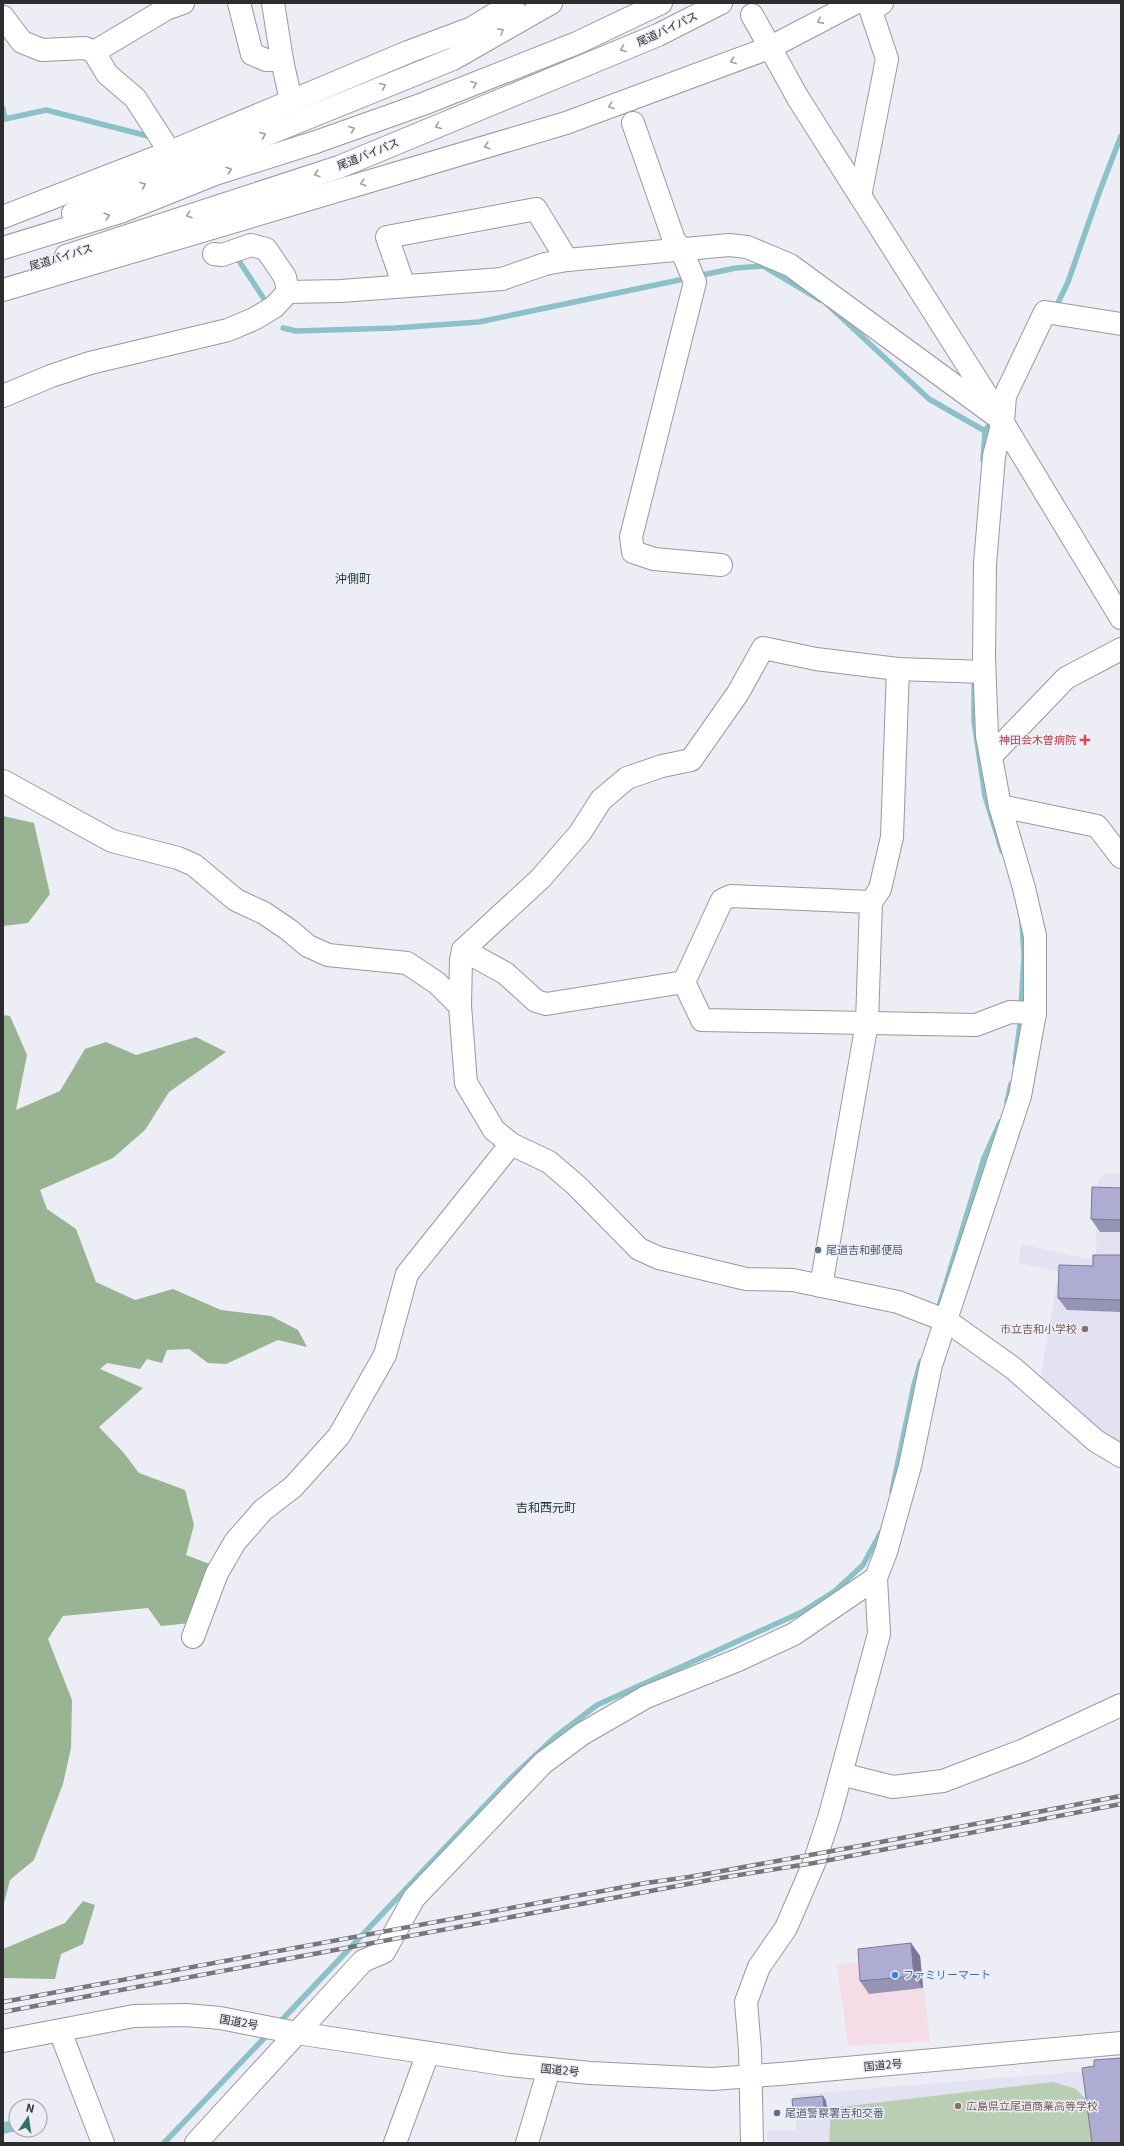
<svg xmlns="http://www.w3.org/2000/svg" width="1124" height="2146" viewBox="0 0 1124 2146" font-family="Georgia,'Noto Sans JP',serif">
  <rect width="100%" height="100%" fill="#ededf6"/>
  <polygon fill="#f5dde7" points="920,1956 930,2041 848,2046 837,1964"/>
  <g fill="#e2e2f2">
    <polygon points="1106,1174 1121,1174 1121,1450 1039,1386 1059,1272 1018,1263 1022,1244 1088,1259 1096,1254 1098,1181"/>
    <polygon points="1121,2068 1121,2143 767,2143 767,2130 796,2130 794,2095"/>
  </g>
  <polygon fill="#baceb4" points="1052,2082 1074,2088 1092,2104 1098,2143 829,2143 831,2108"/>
  <g fill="#99b492">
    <polygon points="3,816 34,823 50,894 28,923 3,926"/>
    <polygon points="3,1015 10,1016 27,1055 16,1110 60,1091 85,1049 106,1042 136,1055 196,1037 226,1052 169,1092 145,1130 113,1158 40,1190 47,1209 76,1229 96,1282 135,1300 173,1289 221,1310 271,1316 298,1330 307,1347 278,1340 226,1364 208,1363 189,1349 167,1350 162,1363 147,1359 140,1369 107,1363 100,1369 143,1388 99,1427 123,1452 139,1473 185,1490 194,1525 186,1555 212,1565 200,1622 161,1626 148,1608 63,1616 48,1639 72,1700 71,1748 63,1784 34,1860 10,1880 3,1907"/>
    <polygon points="83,1901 95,1905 83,1944 61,1954 55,1979 3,1978 3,1949 65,1923"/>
  </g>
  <polygon fill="#8cc1c7" points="16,2120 16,2130 21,2130 3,2134 3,2122"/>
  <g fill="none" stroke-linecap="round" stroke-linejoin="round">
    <g stroke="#8cc1c7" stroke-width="5.5">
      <polyline points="3,109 5,119 46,110 152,137"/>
      <polyline points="239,261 266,302"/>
      <polyline points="702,275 736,268 763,266 820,300"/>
      <polyline points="827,304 929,399 985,431"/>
      <polyline points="1055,309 1068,282 1099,193 1121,136"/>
      <polyline points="283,328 296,331 395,328 479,322 684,279"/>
      <polyline points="983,460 985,431 993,419"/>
      <polyline points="974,685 974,721 985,796 1002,851"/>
      <polyline points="1021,1008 1024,956 1022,922"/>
      <polyline points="1015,1063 1021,1016"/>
      <polyline points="1007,1102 1011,1084"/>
      <polyline points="937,1313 984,1158 1000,1122"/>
      <polyline points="892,1491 914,1385 921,1361"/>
      <polyline points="278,2024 511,1778 555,1737 597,1705 802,1612 835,1591 863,1565 881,1532"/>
      <polyline points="164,2143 269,2033"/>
    </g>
    <defs>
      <g id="minor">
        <polyline points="239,3 252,54 266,60 282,60"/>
        <polyline points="273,3 282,60 291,101"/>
        <polyline points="752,15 798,98 982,388 1121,618"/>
        <polyline points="3,17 22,42 42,50 85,48 94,52 107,74 135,98 170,152"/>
        <polyline points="94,52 166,9 183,3"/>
        <polyline points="633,123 674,240 681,249 695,282 631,537 633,552 654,559 721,565"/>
        <polyline points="860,196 887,59 871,11 882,3"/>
        <polyline points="3,217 170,152 408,52 472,28 513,3"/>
        <polyline points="214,254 222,255 251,245 266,249 285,277 288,292"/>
        <polyline points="404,286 387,237 536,209 567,260"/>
        <polyline points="3,396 51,376 90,363 228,330 254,319 274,307 288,292 341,291 502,279 545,264 567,260 729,245 747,247 790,265 1003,421"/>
        <polyline points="984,672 898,669 816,659 763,648 738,693 691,760 662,766 627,778 601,800 580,833 541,878 463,950 461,960 460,1006 466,1083 494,1130 511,1144 549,1162 577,1186 639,1249 659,1258 746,1279 793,1280 898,1302 947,1321 1013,1368 1096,1441 1121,1456"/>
        <polyline points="991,756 1066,678 1121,649"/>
        <polyline points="3,781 112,841 178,858 194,865 236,900 264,913 289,930 308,946 328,955 407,963 437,983 460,1006"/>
        <polyline points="1000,806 1097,826 1121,857"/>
        <polyline points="871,902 731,896 722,900 684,982 702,1020 976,1025 1010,1012 1035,1013"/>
        <polyline points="463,950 505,973 536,1001 546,1004 684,982"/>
        <polyline points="821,1286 867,1023 871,902 880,889 892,837 898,669"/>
        <polyline points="193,1637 217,1573 235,1542 263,1510 293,1487 339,1436 385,1355 407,1274 511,1144"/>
        <polyline points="841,1774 893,1787 943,1781 1024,1750 1121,1705"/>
        <polyline points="60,2031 103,2143"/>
        <polyline points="196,2143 363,1961 384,1952 414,1898 543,1763 582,1734 646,1697 738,1660 794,1634 876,1578"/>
        <polyline points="395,2143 428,2053"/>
        <polyline points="527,2143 549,2069"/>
        <polyline points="752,2143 750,2050 746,2002 759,1967 786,1928 814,1863 829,1818 879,1634 876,1578 886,1552 910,1466 931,1365 1020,1096 1035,1013 1035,936 1024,888 1000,806 987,736 984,658 985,564 994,456 1003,421 1005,396 1045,312 1121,324"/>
      </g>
      <g id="highway">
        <polyline points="73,213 453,59 551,3"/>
        <polyline points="3,248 120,212 215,174 316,142 423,104 577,43 661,3"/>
        <polyline points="66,256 339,167 658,35 721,3"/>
        <polyline points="3,290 566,123 769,48 855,3"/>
        <polyline points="3,2041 134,2016 186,2015 220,2018 297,2033 509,2065 590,2073 712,2079 780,2074 1121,2043"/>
      </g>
    </defs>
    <use href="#minor" stroke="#9898a0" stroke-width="24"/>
    <use href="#highway" stroke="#9898a0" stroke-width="24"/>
    <use href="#minor" stroke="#fff" stroke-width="22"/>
    <use href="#highway" stroke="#fff" stroke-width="22"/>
    <defs>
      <g id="rail">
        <polyline points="3,2002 646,1883 689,1877 865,1845 1121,1796"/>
        <polyline points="3,2012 720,1878 814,1863 1121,1804"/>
      </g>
    </defs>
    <use href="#rail" stroke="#76767b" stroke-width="4.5"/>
    <use href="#rail" stroke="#ededf6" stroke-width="3" stroke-dasharray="9" stroke-linecap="butt"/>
  </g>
  <g fill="#9694b5">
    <polygon points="1121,1188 1121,1232 1100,1232 1091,1219"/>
    <polygon points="1121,1255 1121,1312 1067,1310 1058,1298 1093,1266"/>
    <polygon points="911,1943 920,1956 923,1988 869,1994 860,1981"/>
    <polygon points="823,2096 826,2101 827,2112 796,2114 793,2110"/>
  </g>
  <g fill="#7a7894">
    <polygon points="911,1943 920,1956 923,1988 914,1976"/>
    <polygon points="823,2096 826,2101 827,2112 824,2108"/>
  </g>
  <g fill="#aeacd3" stroke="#7a7894">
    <polygon points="1092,1187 1121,1188 1121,1220 1091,1219"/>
    <polygon points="1093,1255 1121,1255 1121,1300 1058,1298 1059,1265 1093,1266"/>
    <polygon points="911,1943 914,1976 860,1981 858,1949"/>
    <polygon points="1121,2058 1121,2143 1092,2143 1082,2068 1094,2066 1094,2060"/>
    <polygon points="823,2096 824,2108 793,2110 792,2099"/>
  </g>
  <defs><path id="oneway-chevron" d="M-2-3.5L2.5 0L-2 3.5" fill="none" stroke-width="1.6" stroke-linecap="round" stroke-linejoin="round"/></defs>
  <g stroke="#a0a0a2">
    <use href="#oneway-chevron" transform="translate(820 21) rotate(152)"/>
    <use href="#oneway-chevron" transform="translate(501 31) rotate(-30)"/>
    <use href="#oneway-chevron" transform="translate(623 49) rotate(158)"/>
    <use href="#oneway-chevron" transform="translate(733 61) rotate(160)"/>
    <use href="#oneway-chevron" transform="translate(474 84) rotate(-22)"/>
    <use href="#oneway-chevron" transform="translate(383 86) rotate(-22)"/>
    <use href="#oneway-chevron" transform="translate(611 106) rotate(160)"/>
    <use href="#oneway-chevron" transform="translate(438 126) rotate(158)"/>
    <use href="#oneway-chevron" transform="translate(352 129) rotate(-20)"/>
    <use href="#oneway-chevron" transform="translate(263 135) rotate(-22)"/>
    <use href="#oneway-chevron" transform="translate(487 146) rotate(164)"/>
    <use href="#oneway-chevron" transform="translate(229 170) rotate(-18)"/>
    <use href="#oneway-chevron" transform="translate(317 174) rotate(162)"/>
    <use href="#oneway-chevron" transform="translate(363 183) rotate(163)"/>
    <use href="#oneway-chevron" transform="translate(143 185) rotate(-22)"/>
    <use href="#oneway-chevron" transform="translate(189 215) rotate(162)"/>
    <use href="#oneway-chevron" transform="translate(107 216) rotate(-17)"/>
  </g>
  <path fill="#e0444e" stroke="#ededf6" stroke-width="1.5" d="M1083 734h4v4h4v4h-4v4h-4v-4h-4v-4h4z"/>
  <g fill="#5c6f8a" stroke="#ededf6" stroke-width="1.5">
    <circle cx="818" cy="1250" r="4"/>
    <circle cx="777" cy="2113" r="4"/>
  </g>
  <g fill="#8d6e63" stroke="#ededf6" stroke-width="1.5">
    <circle cx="1085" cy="1329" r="4"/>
    <circle cx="958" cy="2106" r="4"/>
  </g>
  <circle fill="#3f7fe0" stroke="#ededf6" stroke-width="1.5" cx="895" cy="1975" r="4"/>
  <g text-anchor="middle" stroke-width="3" stroke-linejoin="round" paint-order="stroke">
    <g font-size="11" fill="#2d2d30" stroke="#ededf6">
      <text transform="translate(667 29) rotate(-25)" y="4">尾道バイパス</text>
      <text transform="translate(368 154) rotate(-22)" y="4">尾道バイパス</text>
      <text transform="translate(61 257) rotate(-17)" y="4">尾道バイパス</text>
      <text transform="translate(239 2022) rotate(10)" y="4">国道2号</text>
      <text transform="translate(883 2065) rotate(-5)" y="4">国道2号</text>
      <text transform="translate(560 2070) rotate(6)" y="4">国道2号</text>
    </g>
    <g font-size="11" fill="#be3a42" stroke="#ededf6" text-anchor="end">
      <text x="1076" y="744">神田会木曽病院</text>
    </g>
    <g font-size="11" fill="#4e5e75" stroke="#ededf6" text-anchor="start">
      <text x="826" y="1254">尾道吉和郵便局</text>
      <text x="785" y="2117">尾道警察署吉和交番</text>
    </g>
    <g font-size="11" fill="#785e54" stroke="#ededf6" text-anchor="end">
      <text x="1077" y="1333">市立吉和小学校</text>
      <text x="966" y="2110" text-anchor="start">広島県立尾道商業高等学校</text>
    </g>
    <g font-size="11" fill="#366cbe" stroke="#ededf6" text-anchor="start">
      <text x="903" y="1979">ファミリーマート</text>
    </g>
    <g font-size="12" fill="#17362f" stroke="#ededf6">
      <text x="353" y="583">沖側町</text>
      <text x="546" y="1512">吉和西元町</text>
    </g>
  </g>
  <rect width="1124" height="2146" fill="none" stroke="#2d2d30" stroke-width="8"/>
  <g transform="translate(28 2118) rotate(13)"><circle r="19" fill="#ededf6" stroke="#a0a0a7"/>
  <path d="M0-3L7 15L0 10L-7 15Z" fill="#307363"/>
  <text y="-6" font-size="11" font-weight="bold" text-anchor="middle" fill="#2d2d30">N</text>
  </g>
</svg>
